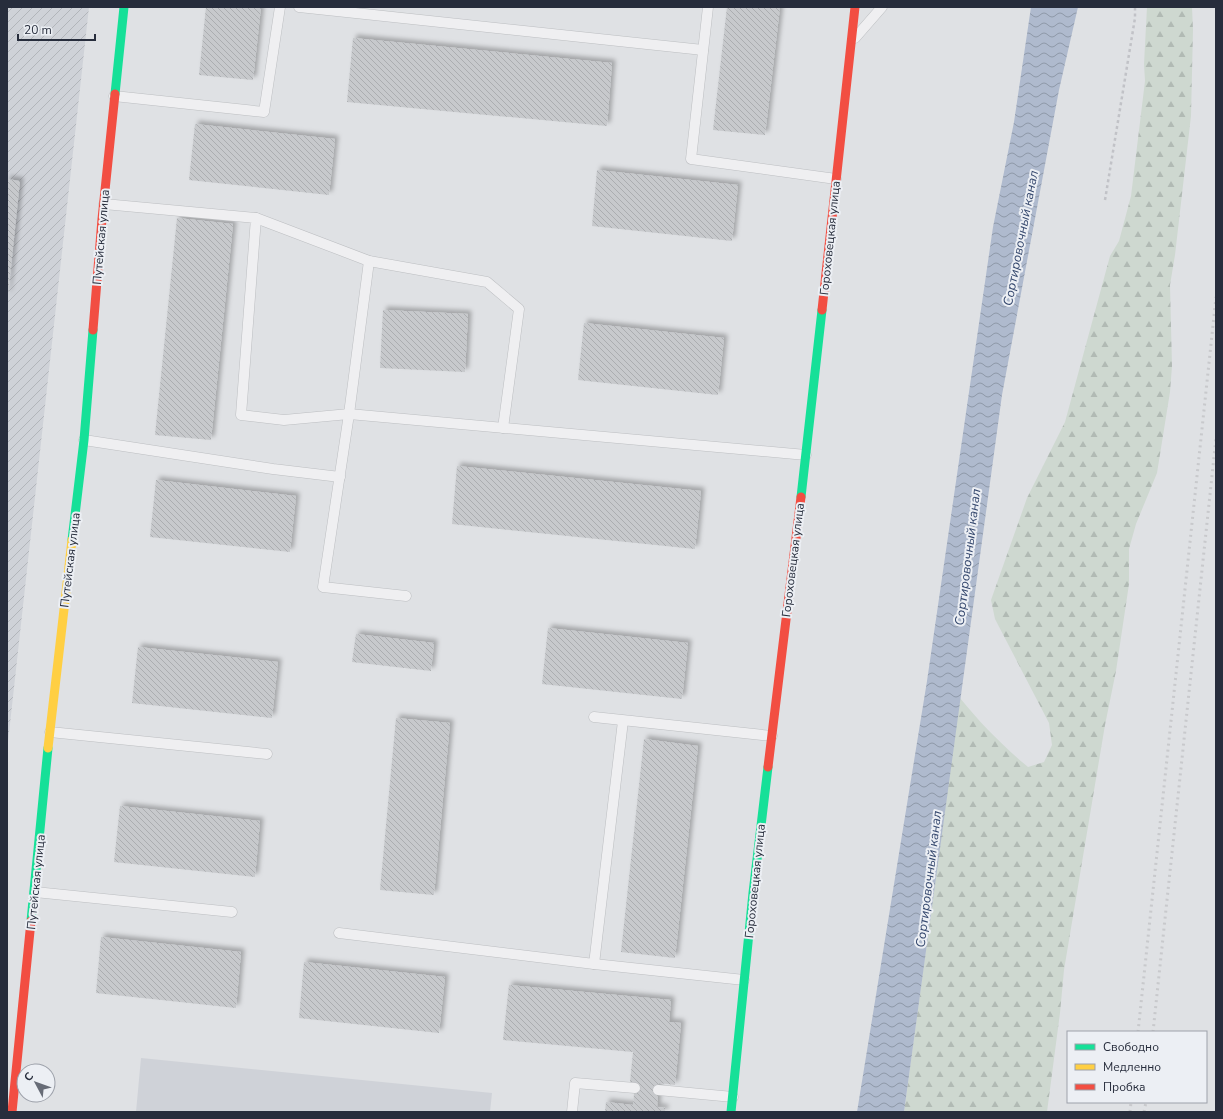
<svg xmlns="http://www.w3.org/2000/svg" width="1223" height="1119" viewBox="0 0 1223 1119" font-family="'Nunito Sans',sans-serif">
  <defs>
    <pattern id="industrial-furrows" width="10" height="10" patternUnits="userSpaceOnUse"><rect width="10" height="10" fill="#cfd2d8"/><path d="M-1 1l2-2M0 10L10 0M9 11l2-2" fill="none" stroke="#b2b5ba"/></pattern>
    <pattern id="forest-firs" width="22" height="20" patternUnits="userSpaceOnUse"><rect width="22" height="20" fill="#ced8d0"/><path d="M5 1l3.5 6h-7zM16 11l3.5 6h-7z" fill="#b1bab4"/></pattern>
    <pattern id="water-waves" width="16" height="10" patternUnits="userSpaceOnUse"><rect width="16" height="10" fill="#afbace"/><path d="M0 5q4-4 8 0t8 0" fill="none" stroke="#8e98a8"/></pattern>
    <pattern id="building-back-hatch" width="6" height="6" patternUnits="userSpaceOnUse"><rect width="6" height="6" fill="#c7c9cc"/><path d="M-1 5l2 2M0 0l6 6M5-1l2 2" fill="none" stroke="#abadb0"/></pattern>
    <filter id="shadow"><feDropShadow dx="3.5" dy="-3.5" stdDeviation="2" flood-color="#0004"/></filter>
  </defs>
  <rect width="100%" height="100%" fill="#dfe1e4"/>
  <polygon fill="#cfd2d8" points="141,1058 492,1093 490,1112 136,1112"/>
  <polygon fill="url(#industrial-furrows)" points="7,7 89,7 7,751"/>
  <path fill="url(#forest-firs)" d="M1147,7H1192L1193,30L1191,116L1175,255L1170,285L1172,366L1170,392L1157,473L1136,524L1129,549V584L1116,671L1105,725L1064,970L1060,1013L1047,1112H904L960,698C981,724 1003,746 1028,767L1044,762L1052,745L1049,723L995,619L991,600L1027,498L1065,422L1110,256L1119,241L1131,196L1145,81L1144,64Z"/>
  <polygon fill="url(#water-waves)" points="1031,7 1078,7 1059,90 1002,395 904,1112 857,1112 927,681 993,227 1014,122"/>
  <g fill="url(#building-back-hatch)" filter="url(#shadow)">
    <polygon points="206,7 261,7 253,80 199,75"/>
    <polygon points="727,7 780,7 765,135 713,130"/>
    <polygon points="353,38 612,63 607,126 347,102"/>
    <polygon points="195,124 335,139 329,195 189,180"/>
    <polygon points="597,170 738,185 732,241 592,226"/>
    <polygon points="7,179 20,181 8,295 7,295"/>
    <polygon points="177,218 233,224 211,440 155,435"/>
    <polygon points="383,310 468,314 465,372 380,368"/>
    <polygon points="584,323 724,338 718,395 578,380"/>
    <polygon points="457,466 701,491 695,549 452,524"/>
    <polygon points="156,480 296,496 290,552 150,537"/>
    <polygon points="548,628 688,643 682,699 542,684"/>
    <polygon points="356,634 434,643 431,671 352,662"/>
    <polygon points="138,647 278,662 272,718 132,703"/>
    <polygon points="396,718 450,723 434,895 380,890"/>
    <polygon points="644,739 698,746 675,958 621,952"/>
    <polygon points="120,806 260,821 255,877 114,862"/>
    <polygon points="101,937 241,952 236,1008 96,993"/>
    <polygon points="304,962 445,977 439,1033 299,1018"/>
    <polygon points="509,985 671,1000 669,1022 681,1023 675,1085 659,1083 657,1107 665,1108 665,1112 605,1112 606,1102 633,1105 635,1083 630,1082 633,1052 503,1040"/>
  </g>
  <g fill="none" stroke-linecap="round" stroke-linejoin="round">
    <defs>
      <g id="lane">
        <polyline points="299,7 703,50"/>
        <polyline points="708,7 691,159 836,179"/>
        <polyline points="855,38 882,7"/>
        <polyline points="114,96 264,112 280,7"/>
        <polyline points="104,204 256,218 241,415 284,420 349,414 806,455"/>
        <polyline points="256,218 369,261 487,282 519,309 503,428"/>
        <polyline points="369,261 349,414 323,587 406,596"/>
        <polyline points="84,440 273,469 340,477"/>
        <polyline points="594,717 772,736"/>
        <polyline points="50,732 267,754"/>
        <polyline points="35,892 232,912"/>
        <polyline points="339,933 594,964 744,980"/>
        <polyline points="594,964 623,721"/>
        <polyline points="658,1090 733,1097"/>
        <polyline points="572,1112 575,1083 635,1088"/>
      </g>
    </defs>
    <use href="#lane" stroke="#bcbec1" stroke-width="11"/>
    <polyline stroke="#c1c2c7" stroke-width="2.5" stroke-dasharray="3 3" stroke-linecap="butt" points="1105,200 1135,18 1135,7"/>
    <use href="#lane" stroke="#efeff1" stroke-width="10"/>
    <g stroke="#16e098" stroke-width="9">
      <polyline points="115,94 124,7"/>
      <polyline points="801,497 822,310"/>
      <polyline points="72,540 84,440 93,330"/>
      <polyline points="31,921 48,748"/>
      <polyline points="731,1112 753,893 768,767"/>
    </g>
    <polyline stroke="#ffcf43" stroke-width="9" points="48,748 72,540"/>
    <g stroke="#f24e42" stroke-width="9">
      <polyline points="822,310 855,7"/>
      <polyline points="93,330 102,219 115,94"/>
      <polyline points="768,767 801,497"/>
      <polyline points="12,1112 31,921"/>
    </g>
    <g stroke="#c8c9cc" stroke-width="3" stroke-dasharray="2 4" stroke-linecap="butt">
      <polyline points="1138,1032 1216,297"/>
      <polyline points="1153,1032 1216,438"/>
      <polyline points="1130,1112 1131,1102"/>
      <polyline points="1144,1112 1146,1102"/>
    </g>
  </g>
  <g text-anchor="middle" stroke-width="4" stroke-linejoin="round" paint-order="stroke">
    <g font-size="12" fill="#272d3c" stroke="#eceff4">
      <text transform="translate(101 237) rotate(-85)" y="4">Путейская улица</text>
      <text transform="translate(830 238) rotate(-84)" y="4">Гороховецкая улица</text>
      <text transform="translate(70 560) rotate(-83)" y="4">Путейская улица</text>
      <text transform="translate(793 560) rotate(-83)" y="4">Гороховецкая улица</text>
      <text transform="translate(755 881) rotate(-84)" y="4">Гороховецкая улица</text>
      <text transform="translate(36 882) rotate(-84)" y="4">Путейская улица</text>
    </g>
    <g font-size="13" font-style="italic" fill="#34476d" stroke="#eceff4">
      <text transform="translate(1020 238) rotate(-79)" y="5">Сортировочный канал</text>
      <text transform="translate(967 557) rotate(-83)" y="5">Сортировочный канал</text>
      <text transform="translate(928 879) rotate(-83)" y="5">Сортировочный канал</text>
    </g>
  </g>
  <rect width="1223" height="1119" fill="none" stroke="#272d3c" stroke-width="16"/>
  <rect x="1067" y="1031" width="140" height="72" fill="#eceff4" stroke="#9da1aa"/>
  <rect x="1075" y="1044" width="20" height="6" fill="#16e098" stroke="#9da1aa"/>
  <text x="1103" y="1051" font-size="12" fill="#272d3c">Свободно</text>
  <rect x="1075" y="1064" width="20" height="6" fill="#ffcf43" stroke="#9da1aa"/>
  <text x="1103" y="1071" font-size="12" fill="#272d3c">Медленно</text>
  <rect x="1075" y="1084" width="20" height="6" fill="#f24e42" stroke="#9da1aa"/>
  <text x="1103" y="1091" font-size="12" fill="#272d3c">Пробка</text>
  <g transform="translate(36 1083) rotate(311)"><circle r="19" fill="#eceff4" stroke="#9da1aa"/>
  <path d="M0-3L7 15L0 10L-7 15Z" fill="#676c77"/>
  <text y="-6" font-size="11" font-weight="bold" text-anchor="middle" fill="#272d3c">С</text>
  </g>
  <path d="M18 34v6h77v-6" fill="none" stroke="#272d3c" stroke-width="2"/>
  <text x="24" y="34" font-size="12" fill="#272d3c" stroke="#eceff4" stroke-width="3" paint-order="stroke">20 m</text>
</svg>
